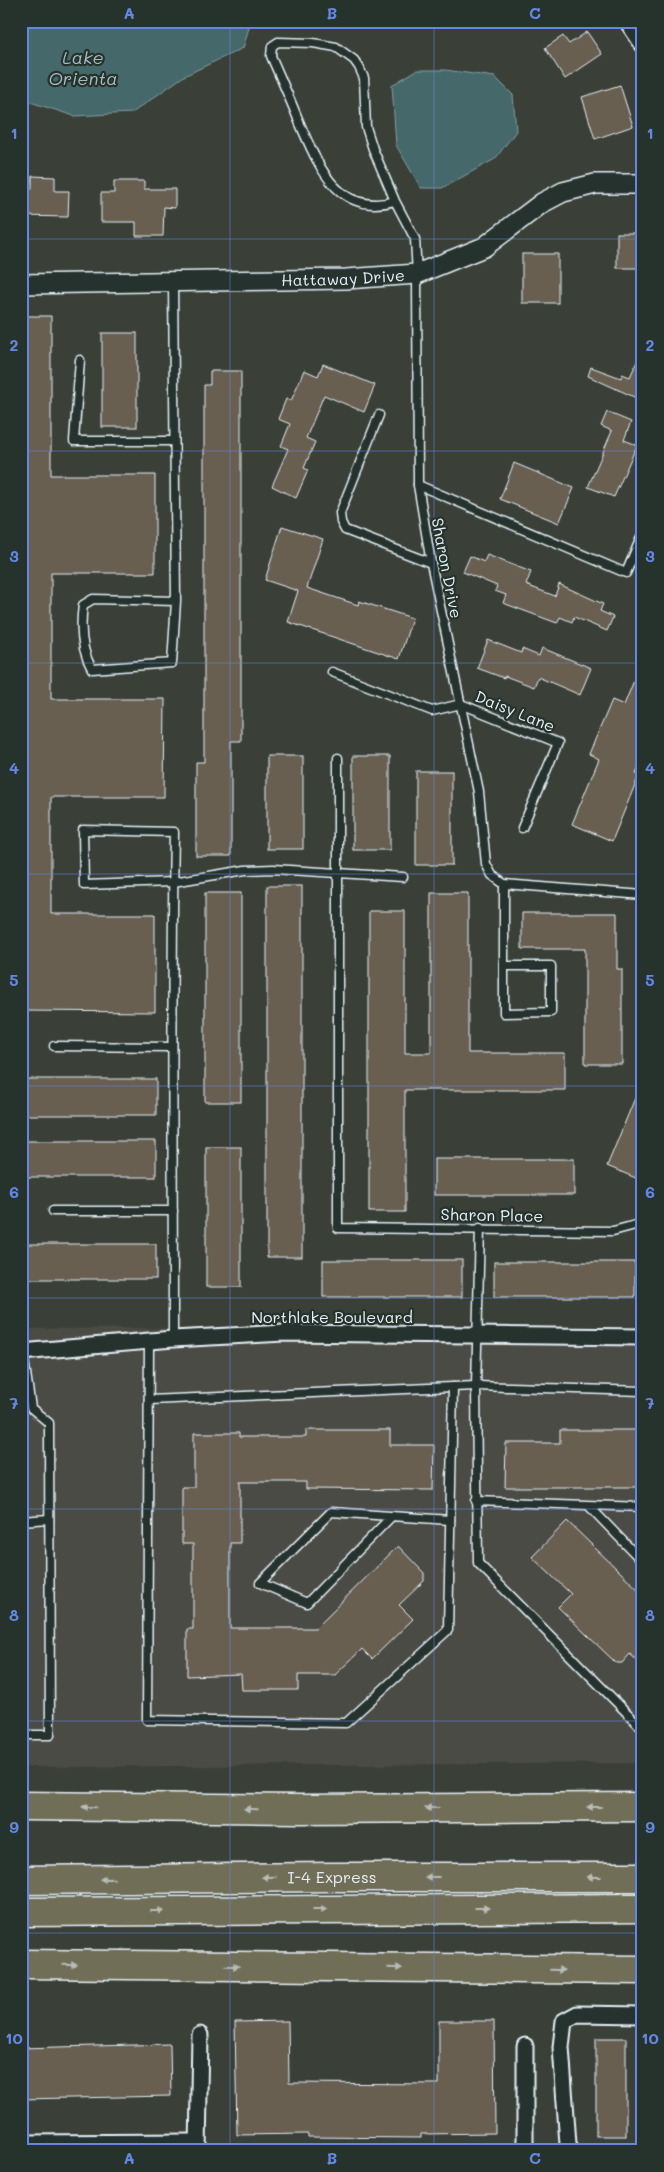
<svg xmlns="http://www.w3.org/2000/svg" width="664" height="2172" viewBox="0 0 664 2172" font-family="Mali,sans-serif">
  <rect width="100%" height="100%" fill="#3a4038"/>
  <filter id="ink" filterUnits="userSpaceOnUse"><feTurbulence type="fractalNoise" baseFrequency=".02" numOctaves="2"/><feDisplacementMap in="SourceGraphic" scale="10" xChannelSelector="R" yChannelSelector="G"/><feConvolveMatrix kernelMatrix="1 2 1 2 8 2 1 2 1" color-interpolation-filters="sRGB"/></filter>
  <g filter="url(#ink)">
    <g fill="#4b4c44">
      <polygon points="227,1328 172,1330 21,1344 21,1329"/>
      <polygon points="284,1342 643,1345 643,1763 21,1767 21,1361 173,1347"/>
    </g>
    <g fill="#45686b" stroke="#869fa3">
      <polygon points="21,21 251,21 243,48 184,76 132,113 74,116 21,99"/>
      <polygon points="417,70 445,70 495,77 513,95 516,131 495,159 442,188 421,188 396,145 392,85"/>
    </g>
    <g fill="#675e51" stroke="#e8f1f8">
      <polygon points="587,32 602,54 565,79 545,48 563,36 569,44"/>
      <polygon points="620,85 633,126 595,139 582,97"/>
      <polygon points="32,176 55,177 55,191 69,191 68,217 21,216 21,189 32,189"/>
      <polygon points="114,181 144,181 144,189 175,189 175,208 164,207 163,236 136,236 136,222 101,222 101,193 114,193"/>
      <rect x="617" y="233" width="26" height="35"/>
      <rect x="522" y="254" width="36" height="49"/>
      <polygon points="21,316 51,316 51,475 155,475 155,573 51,573 51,699 165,699 164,797 51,797 51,914 155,914 155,1012 21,1011"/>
      <rect x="102" y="333" width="35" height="94"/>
      <polygon points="643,348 643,401 588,376 591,367 621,378 622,374 630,377"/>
      <polygon points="323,364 375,385 364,412 324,395 306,438 315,442 304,468 308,470 296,498 272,486 288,449 281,446 290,424 278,419 286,399 291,401 304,370 318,376"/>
      <polygon points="210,371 241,371 241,741 231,741 231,856 196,856 196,762 204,762 204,385 210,385"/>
      <polygon points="607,412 631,422 624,440 637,445 614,497 588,487 612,431 601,426"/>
      <polygon points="514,463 574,488 559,523 500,499"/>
      <polygon points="282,526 323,539 307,588 358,605 359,601 412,618 399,659 288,622 298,591 265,580"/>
      <polygon points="487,555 531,572 526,585 555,596 559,584 603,604 600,611 613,617 607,631 574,617 572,622 560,617 557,623 503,603 506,595 495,591 497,586 463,572 470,556 484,562"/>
      <polygon points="488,640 521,653 522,649 539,656 542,648 591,668 580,695 538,677 534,687 505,676 504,678 477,668"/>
      <polygon points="642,661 643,757 636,774 639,775 612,841 572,824 599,759 589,754 612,700 624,705"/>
      <rect x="267" y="756" width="36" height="93"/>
      <rect x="353" y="756" width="37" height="94"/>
      <rect x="416" y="771" width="36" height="94"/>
      <rect x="267" y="886" width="35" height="371"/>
      <rect x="205" y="893" width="36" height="209"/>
      <polygon points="431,893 468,893 468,1053 565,1053 565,1090 405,1090 405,1212 369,1212 369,911 405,911 405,1053 431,1053"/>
      <polygon points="522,913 617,913 617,969 622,969 622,1064 585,1064 585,949 522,949"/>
      <rect x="21" y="1079" width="135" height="36"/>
      <polygon points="642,1081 643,1081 643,1181 607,1166"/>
      <rect x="21" y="1141" width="135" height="36"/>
      <rect x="206" y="1147" width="35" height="140"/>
      <rect x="434" y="1159" width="140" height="36"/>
      <rect x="21" y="1244" width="135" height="35"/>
      <rect x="323" y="1260" width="139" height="37"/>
      <rect x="494" y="1262" width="141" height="35"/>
      <polygon points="306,1430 390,1430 390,1445 434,1445 433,1490 306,1489 306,1482 240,1482 240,1543 230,1543 230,1628 315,1628 398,1546 424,1573 424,1581 399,1605 413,1619 372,1659 362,1649 335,1675 298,1675 298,1690 242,1690 241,1674 187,1676 187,1629 193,1629 193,1544 182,1544 182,1487 194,1487 194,1433 239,1433 239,1437 306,1437"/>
      <polygon points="560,1430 643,1430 643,1487 505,1487 506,1443 560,1443"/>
      <polygon points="567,1521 643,1594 643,1666 630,1654 622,1663 616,1663 558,1607 571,1594 532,1557"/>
      <polygon points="288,2021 289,2083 439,2084 439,2021 494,2021 495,2133 421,2134 421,2138 308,2137 308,2134 237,2135 235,2022"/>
      <rect x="596" y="2038" width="30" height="98"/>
      <polygon points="170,2044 171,2096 21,2099 21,2048"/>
    </g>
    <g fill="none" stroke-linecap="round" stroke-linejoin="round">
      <defs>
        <g id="service">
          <path d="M395,201C338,217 319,167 300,124C291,101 281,79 271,56L272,46L278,42L313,43L336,47L354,60L359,67L364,78L366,127L373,149L395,201L415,239L417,274L418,485L431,563L479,792L486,864L492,875L504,884L643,895"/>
          <path d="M173,282L176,601L172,663L92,669C81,650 80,627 83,605L93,599L176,601"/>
          <polyline points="80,360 74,441 173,441"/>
          <polyline points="379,415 340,513 341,522 345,530 431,563"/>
          <polyline points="418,485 626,573 643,533"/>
          <polyline points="332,672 432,711 461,704 558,743 522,828"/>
          <polyline points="338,758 338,1228 613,1231 639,1224 643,1219"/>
          <polyline points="504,884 504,1013 551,1012 551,966 504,966"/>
          <polyline points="54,1046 172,1047"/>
          <polyline points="53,1211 173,1211"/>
          <polyline points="480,1228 476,1386 478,1563 643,1729"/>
          <path d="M173,1339C173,1170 171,1001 174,832L83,830L84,885L173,882L245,870L273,869L403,877"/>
          <polyline points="149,1341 147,1720 346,1723 448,1630 453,1387"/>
          <polyline points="149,1400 476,1386 643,1391"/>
          <polyline points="476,1501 643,1507"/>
          <polyline points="589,1506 643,1562"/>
          <polyline points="392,1516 307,1603 260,1583 331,1512 450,1520"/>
          <polyline points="21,1521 49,1519"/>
          <polyline points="21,1735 50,1735 49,1423 31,1408 23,1352"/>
        </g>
        <g id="minor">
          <polyline points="627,21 643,45"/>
          <polyline points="21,1352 173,1339 284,1333 643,1337"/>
          <polyline points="525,2046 525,2151"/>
          <polyline points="21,2143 197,2142"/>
          <polyline points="198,2151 200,2035"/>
          <polyline points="571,2151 568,2144 561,2047 564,2021 577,2014 643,2015"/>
        </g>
        <g id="tertiary">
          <path id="s1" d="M21,284L346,279L417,274L484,247L542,203L563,192L595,184H643"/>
        </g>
        <g id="motorway">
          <polyline points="21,1806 300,1809 643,1807"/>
          <path id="s2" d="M21,1880L333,1877H643"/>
          <polyline points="21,1912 643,1908"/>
          <polyline points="21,1964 643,1970"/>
        </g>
      </defs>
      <use href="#service" stroke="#e8f1f8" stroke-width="11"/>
      <use href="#minor" stroke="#e8f1f8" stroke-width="19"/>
      <use href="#tertiary" stroke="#e8f1f8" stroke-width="22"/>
      <use href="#motorway" stroke="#e8f1f8" stroke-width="31"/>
      <use href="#service" stroke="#26332d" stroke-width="8"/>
      <use href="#minor" stroke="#26332d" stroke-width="15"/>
      <use href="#tertiary" stroke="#26332d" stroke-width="19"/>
      <use href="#motorway" stroke="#716e59" stroke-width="28"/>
    </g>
    <defs><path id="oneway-solid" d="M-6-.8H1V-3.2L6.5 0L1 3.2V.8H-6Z" transform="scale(1.25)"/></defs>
    <g fill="#b8bdb8">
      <use href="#oneway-solid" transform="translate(89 1807) rotate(-179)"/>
      <use href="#oneway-solid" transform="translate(594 1807) rotate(180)"/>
      <use href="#oneway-solid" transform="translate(432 1808) rotate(180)"/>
      <use href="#oneway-solid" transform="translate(251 1809) rotate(-179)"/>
      <use href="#oneway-solid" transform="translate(269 1877) rotate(179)"/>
      <use href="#oneway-solid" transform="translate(432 1877) rotate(-180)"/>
      <use href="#oneway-solid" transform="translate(594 1877) rotate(-180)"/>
      <use href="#oneway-solid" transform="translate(107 1879) rotate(179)"/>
      <use href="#oneway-solid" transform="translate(482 1908)"/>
      <use href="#oneway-solid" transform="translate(320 1909)"/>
      <use href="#oneway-solid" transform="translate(157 1911)"/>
      <use href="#oneway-solid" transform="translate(70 1965) rotate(1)"/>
      <use href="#oneway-solid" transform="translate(232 1966) rotate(1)"/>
      <use href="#oneway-solid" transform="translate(395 1968) rotate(1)"/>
      <use href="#oneway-solid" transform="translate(557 1970) rotate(1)"/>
    </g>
  </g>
  <path fill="none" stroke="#6487e3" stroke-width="1" stroke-opacity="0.55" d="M230,21V2151M434,21V2151M21,239H643M21,451H643M21,663H643M21,874H643M21,1086H643M21,1298H643M21,1509H643M21,1721H643M21,1933H643"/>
  <g text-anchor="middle" stroke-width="4.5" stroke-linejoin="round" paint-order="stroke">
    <g font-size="16" fill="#e8f1f8" stroke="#26332d">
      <text dy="6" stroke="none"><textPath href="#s1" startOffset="322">Hattaway Drive</textPath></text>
      <text transform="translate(447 568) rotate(79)" y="6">Sharon Drive</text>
      <text transform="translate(515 711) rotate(22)" y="6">Daisy Lane</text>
      <text transform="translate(492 1215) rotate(1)" y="6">Sharon Place</text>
      <text x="332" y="1323">Northlake Boulevard</text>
      <text dy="6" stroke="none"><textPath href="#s2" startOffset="311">I-4 Express</textPath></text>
    </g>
    <g font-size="18" font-style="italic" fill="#a7bac0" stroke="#26332d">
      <text x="83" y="64">Lake<tspan x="83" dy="21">Orienta</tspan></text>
    </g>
  </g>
  <rect width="664" height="2172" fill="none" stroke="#26332d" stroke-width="55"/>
  <rect x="28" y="28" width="608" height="2116" fill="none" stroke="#6487e3" stroke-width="2"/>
  <g font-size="16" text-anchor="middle" font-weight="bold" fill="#6487e3">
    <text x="129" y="19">A</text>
    <text x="332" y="19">B</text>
    <text x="535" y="19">C</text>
    <text x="14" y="139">1</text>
    <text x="650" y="139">1</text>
    <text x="14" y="351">2</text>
    <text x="650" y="351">2</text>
    <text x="14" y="562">3</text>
    <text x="650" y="562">3</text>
    <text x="14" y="774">4</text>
    <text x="650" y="774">4</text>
    <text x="14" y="986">5</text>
    <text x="650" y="986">5</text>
    <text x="14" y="1198">6</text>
    <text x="650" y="1198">6</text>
    <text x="14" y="1409">7</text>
    <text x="650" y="1409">7</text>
    <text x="14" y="1621">8</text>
    <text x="650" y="1621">8</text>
    <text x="14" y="1833">9</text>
    <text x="650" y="1833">9</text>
    <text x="14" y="2044">10</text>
    <text x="650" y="2044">10</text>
    <text x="129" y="2164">A</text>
    <text x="332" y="2164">B</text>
    <text x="535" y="2164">C</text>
  </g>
</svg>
